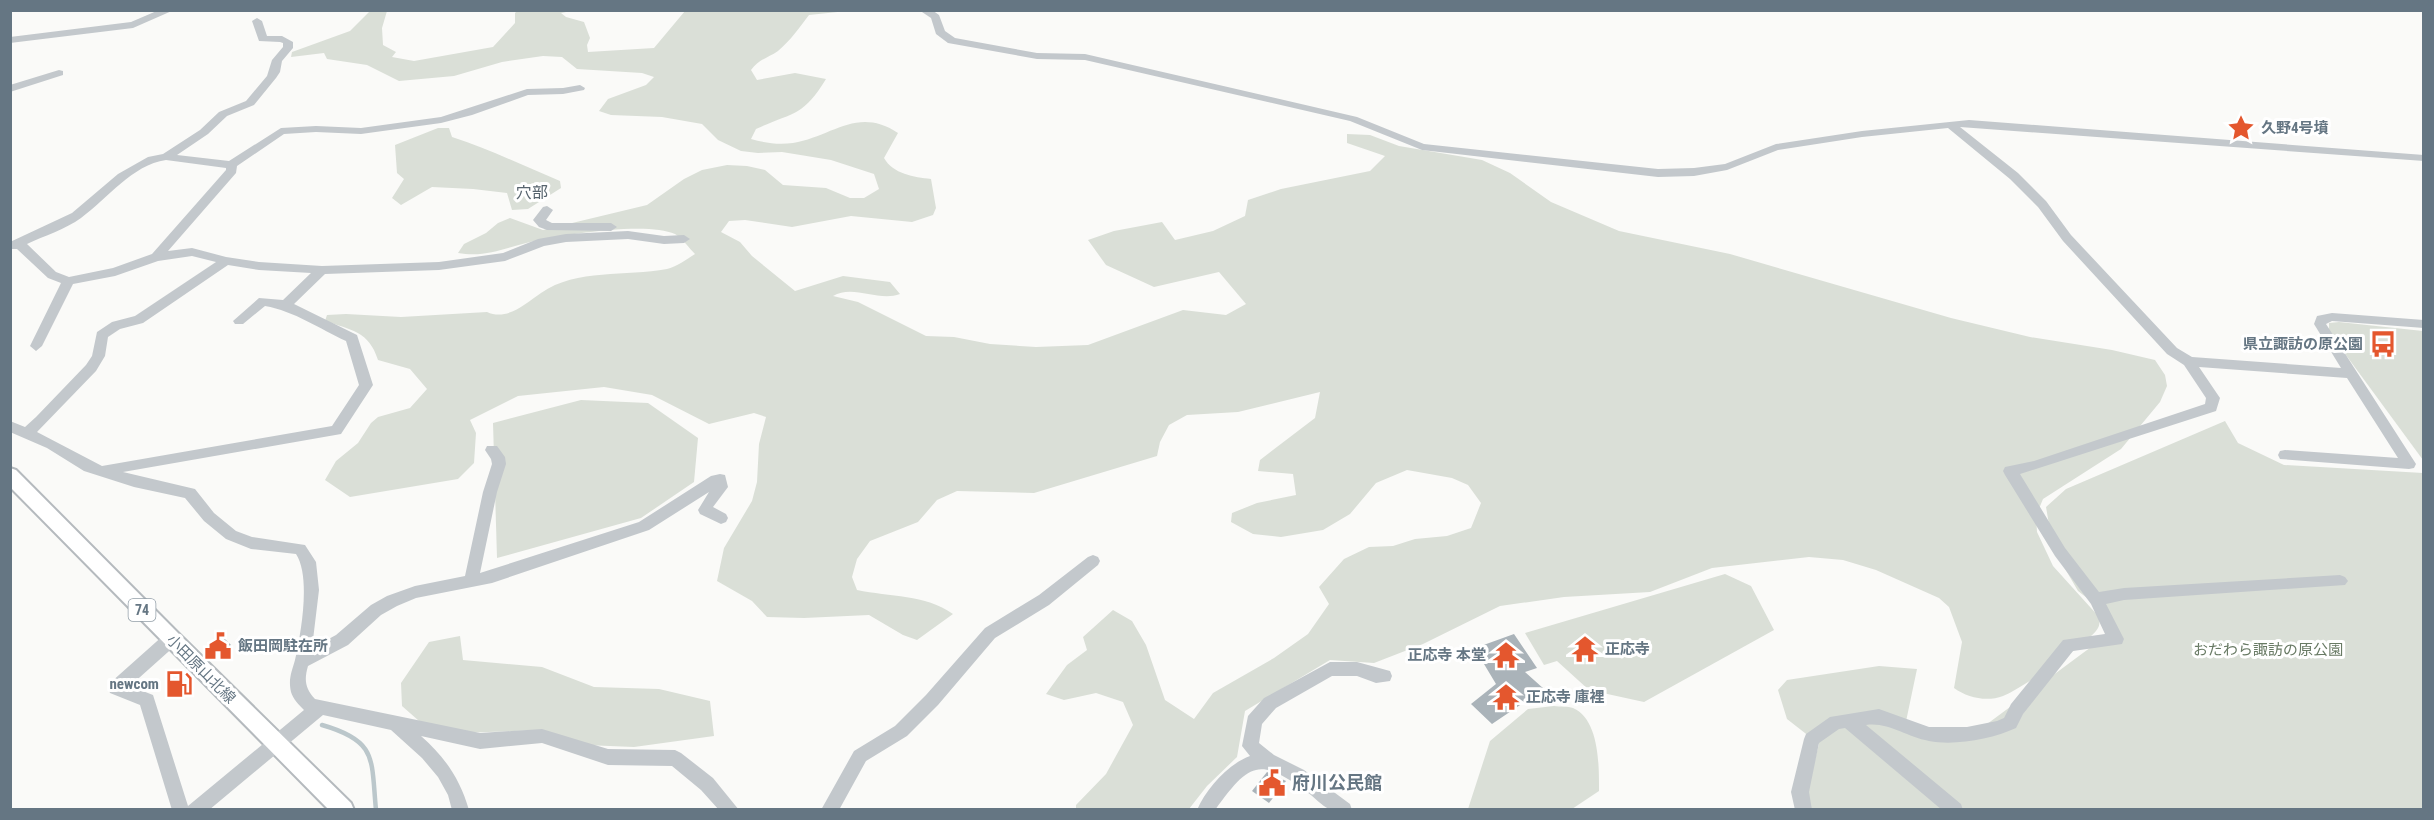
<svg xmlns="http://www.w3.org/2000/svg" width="2434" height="820" viewBox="0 0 2434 820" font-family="'Roboto Condensed','Noto Sans JP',sans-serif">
  <rect width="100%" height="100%" fill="#fafaf8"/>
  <g fill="#dadfd7">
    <path d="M370,11H387L382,28L383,45L396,52L392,57L414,61L493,47L515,23V13L517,11H571L561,13L566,17L584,22L590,38L587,45L588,52L654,48L685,11H847L809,15C800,27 790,41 778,51C768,58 759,59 751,70L757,80L795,73L826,79C803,117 793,112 756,129L751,139C765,143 778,145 793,143C832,137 857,106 898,133L884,158C893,174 914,177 931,179L936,208L933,215L912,222L851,216L792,227L745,220L729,221L721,232L740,242L752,256L795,291L843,276L890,282L900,294C878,302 853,284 833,296L858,302L926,336L954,337L990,344L1036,347L1088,345L1183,310L1226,315L1246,304L1219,272L1154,287L1106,265L1088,240L1114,231L1162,222L1175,240L1213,231L1245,216L1248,200L1281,189L1370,171L1385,156L1347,143V134L1370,135L1399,146L1482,160L1510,173L1551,202L1619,231L1730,254L1951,318L2030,337L2112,350L2155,360L2165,375L2167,386L2160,402L2121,449L2043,499L2036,516L2037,532L2053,566L2100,618C2099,622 2100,625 2098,628C2092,641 2018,691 2003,696C1987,702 1968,698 1954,688L1962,642L1949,607L1939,598L1876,570L1843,560L1809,557L1712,568L1650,592L1564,597L1500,606L1423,644L1374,663L1330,660L1245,711L1237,757L1207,786L1189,809H1076V805L1106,774L1133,725L1123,702L1096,693L1064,700L1046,694L1067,665L1087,650L1083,637L1113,610L1132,621L1146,645L1165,700L1194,719L1213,693L1274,658L1308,634L1329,604L1319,587L1344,559L1369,547L1393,546L1415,539L1447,536L1471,528L1481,503L1468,485L1452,478L1407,470L1376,483L1350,514L1323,530L1281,537L1253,534L1231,522L1232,513L1257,503L1296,495L1293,474L1258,471L1260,460L1315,418L1320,392L1238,412L1187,415L1169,425L1160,442L1157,456L1034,493L957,491L937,500L918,522L870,541L857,559L852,577L857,590C890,597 925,594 953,614L917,640L903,635L869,615L804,618L767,617L752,601L717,581L724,548L752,501L757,482L759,444L766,417L754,413L709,424L652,395L604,387L518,396L470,420L476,433L474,463L458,479L350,497L325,480L336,461L358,443L371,423L378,417L410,408L427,389L410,369L378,360C369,331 351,330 325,321L327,315L346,314L401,317L487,312C507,321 525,304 541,293C577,268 626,277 667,269C676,267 687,259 695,254C689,248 682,238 675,234C647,221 561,235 530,242C505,248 485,258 458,253L464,244L486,233L498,223L510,218L543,230L647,205L684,179L702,170L727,165L747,166L765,170L783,185L826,188L850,198H864L879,189L874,174L831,160L782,152L758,153L741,151L718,140L702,124L662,117L611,115L599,111L608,99L646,85L654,77L642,73L577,69L562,57L543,56L502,62L454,76L399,81L367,65L327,59L324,53L291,57L292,52L350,31Z"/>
    <path d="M438,128H449L452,137C489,149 524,166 560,181L561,188L528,209L512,210L507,193L473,189L432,187L401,205L392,198L404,179L397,173L395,145Z"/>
    <polygon points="2339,322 2423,331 2423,460 2329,332 2329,323"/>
    <polygon points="581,400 648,403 698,438 694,482 641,518 497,558 493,423"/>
    <polygon points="2225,421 2238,443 2284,465 2423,473 2423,809 1809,809 1807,790 1819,744 1787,719 1778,690 1787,680 1879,666 1917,669 1904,731 1983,727 2114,630 2100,608 2078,591 2053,548 2046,507 2066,489"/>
    <polygon points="1725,574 1751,586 1774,630 1644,702 1589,690 1557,661 1544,665 1525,633"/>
    <polygon points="460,636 463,660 542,667 594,687 659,689 710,701 714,736 634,747 585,745 542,730 458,733 419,721 402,706 401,683 429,642"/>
    <path d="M1554,706C1560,707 1568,706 1573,708C1600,720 1599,767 1599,791L1572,809H1468L1490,741L1528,709Z"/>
  </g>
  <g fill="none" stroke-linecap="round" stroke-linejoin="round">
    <path stroke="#bbc7cb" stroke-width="4.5" d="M322,725C378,741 371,759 376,810"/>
  </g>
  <g fill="#aab3b9">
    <polygon points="1514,634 1537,668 1525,672 1544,689 1492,724 1471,704 1496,684 1484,664 1488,663 1478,647"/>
    <polygon points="222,636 231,645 214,656 206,648"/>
    <polygon points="1267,772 1286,781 1269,803 1252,791"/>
  </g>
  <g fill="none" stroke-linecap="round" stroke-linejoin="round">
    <defs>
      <polygon id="major" points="10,468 16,470 178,633 351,803 354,810 329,810 10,487"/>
    </defs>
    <use href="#major" stroke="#b5babe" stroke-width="4"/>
    <g fill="#c3c8cc" fill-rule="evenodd">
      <polygon points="159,10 174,10 133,28 10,43 10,37 131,22"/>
      <path d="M919,10H932L939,15L945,31L955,38L1037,53L1085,54L1357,117L1424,144L1658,169L1694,168L1725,164L1776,144L1862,131L1969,120L2424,155V161L1960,127L2018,173L2046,201L2071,235L2177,348L2192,357L2341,368L2314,324L2317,316L2332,313L2424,320V328L2332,321L2326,324L2416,464L2414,468L2409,469L2280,459L2278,455L2280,451L2285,450L2398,458L2347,378L2199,367L2220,398L2216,411L2020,474L2065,548L2099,592L2124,588L2340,575L2345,577L2348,581L2345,585L2124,600L2106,604L2124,639L2122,644L2073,651L2023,714L2016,728C1992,739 1955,746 1929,741C1906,737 1889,722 1866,725L1961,804L1963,810H1942L1845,728L1839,729L1819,743L1809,792L1812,810H1795L1791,792L1804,739L1806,734L1830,717L1879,709L1929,727H1967L1997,721L2004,718L2011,704L2063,640L2105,634L2091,604L2055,556L2005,475L2003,471L2005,467L2034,461L2205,404L2206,398L2184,365L2167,354L2063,241L2038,207L2010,179L1948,128L1862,137L1778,150L1727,170L1694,176L1658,177L1422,150L1350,121L1085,60L1037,59L948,43L936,34L931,18Z"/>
      <path d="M257,18L262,21L267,36H282L293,42V48L282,61L280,72L276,78L254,105L227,116L208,134L177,155L229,161L281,128L316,126L361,128L441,117L527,89L563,88L580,85L585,88L584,90L563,94L528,95L472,115L441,123L361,134L316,132L284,134L237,166L236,173L168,251L192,248L226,257L259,262L322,266L439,262L503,253L538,239L566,234L628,231L664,236L684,235L690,239L684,243L664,244L628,239L566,242L544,246L505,261L439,270L325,274L294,304L357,335L373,385L341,434L123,472L195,489L214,513L236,531L252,537L305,545L316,562L319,590L312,648L336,635L371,605L387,596L415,586L465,576L483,492L492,464L491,459L485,450L487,446H497L505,457L506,464L497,492L480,573L639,522L711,476L720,474L725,475L728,487L713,507L726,514L728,518L726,522L721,524L700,514L698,510L709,492L649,530L492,583L416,598L397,606L381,615L348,645L308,666C304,680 305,688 315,699L480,733L542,729L608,749L675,750L681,753L713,778L739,810H719L701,790L672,766L608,765L542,743L480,749L421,736C445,757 460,779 469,810H452L448,795L438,777L422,758L391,730L323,715L209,810H172L140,705L110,693L108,688L110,683L165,634L171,632L177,634L179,639L177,644L130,686L153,695L188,806L304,710C299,705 293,699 291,692C288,679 292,671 295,660C301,633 311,577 296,554L251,549L226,539L204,521L185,498L134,487L84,471L47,448L10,432V421L25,427L36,417L86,365L92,356L97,332L112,322L135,316L216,262L192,256L158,261L115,276L73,284L42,346L36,351L30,346L61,283L48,278L17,249H10V242L72,213L118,174L148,157L163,154L200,130L219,112L246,101L267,76L272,60L283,47V43L280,42L259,41L252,21ZM166,160L226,168V170L152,254L113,268L69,277L56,272L27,244C44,236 66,229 81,218C108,198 132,165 166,160ZM228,265L259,270L311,273L283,300L259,298L233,321L235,324H243L265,306C294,311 320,329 346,341L359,385L332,426L102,466L37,432L96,371L105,356L108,337L120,329L143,323Z"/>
      <polygon points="59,70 63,71 63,75 10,92 10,85"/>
      <polygon points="547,206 553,210 546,220 552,223 611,223 617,227 611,231 547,230 539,227 533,220 543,207"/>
      <polygon points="1093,555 1098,557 1100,561 1098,565 1049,605 995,638 938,705 907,736 866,761 839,810 821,810 854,751 895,726 926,695 985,628 1039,595 1088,557"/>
      <path d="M1330,662H1357L1390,671L1392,676L1390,681L1376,683L1357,676H1332L1276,708L1262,724L1259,743L1274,755L1304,770L1350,804L1352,810C1346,810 1335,811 1329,809C1322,806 1314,797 1307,792C1259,757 1250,762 1215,810H1197C1206,789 1228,764 1250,756L1242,746L1248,716L1264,698Z"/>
    </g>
    <use href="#major" fill="#fff" fill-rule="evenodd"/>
  </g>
  <defs>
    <symbol id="sight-bare" viewBox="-9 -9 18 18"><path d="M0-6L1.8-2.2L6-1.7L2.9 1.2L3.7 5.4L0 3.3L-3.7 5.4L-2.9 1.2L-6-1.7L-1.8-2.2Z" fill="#e4572e" stroke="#fff" stroke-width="2.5" paint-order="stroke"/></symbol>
    <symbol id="bus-bare" viewBox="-9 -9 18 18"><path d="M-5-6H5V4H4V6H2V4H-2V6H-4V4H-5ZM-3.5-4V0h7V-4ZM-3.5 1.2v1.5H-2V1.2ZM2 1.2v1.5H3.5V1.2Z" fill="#e4572e" stroke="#fff" stroke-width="2.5" paint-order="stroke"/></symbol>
    <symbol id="civic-bare" viewBox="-9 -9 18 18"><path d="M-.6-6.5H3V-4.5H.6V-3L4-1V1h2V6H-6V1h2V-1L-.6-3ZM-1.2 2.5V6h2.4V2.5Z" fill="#e4572e" stroke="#fff" stroke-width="2.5" paint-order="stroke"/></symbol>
    <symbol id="temple-bare" viewBox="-9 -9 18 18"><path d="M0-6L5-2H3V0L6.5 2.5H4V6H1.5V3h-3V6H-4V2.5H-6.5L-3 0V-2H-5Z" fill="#e4572e" stroke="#fff" stroke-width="2.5" paint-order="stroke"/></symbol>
    <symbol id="fuel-bare" viewBox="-9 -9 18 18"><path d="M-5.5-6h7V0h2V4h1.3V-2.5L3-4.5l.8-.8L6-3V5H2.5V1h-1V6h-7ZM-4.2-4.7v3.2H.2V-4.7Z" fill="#e4572e" stroke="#fff" stroke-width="2.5" paint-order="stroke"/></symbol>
  </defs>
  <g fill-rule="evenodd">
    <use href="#sight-bare" x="2222" y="109" width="38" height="38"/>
    <use href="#bus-bare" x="2364" y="325" width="38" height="38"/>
    <use href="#civic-bare" x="199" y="627" width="38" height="38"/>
    <use href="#temple-bare" x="1566" y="630" width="38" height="38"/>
    <use href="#temple-bare" x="1487" y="636" width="38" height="38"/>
    <use href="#fuel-bare" x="160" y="665" width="38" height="38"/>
    <use href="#temple-bare" x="1487" y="678" width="38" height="38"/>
    <use href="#civic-bare" x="1253" y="764" width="38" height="38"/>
  </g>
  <g text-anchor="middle" stroke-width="6" stroke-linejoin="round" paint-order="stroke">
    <rect fill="#fff" stroke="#939fa8" stroke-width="1.5" x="128.5" y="599" width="27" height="22" rx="4.5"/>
    <g font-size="14" font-weight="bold" fill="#657683">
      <text x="142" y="615">74</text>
    </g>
    <g font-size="15" font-weight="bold" fill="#657683" stroke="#fff" text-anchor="start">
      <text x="2261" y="133">久野4号墳</text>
      <text x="2363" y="349" text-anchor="end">県立諏訪の原公園</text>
      <text x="238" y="651">飯田岡駐在所</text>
      <text x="1605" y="654">正応寺</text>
      <text x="1486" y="660" text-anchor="end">正応寺 本堂</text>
      <text x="159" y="689" text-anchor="end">newcom</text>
      <text x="1526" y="702">正応寺 庫裡</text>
    </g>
    <g font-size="15" fill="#687a64" stroke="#fff">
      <text x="2268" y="655">おだわら諏訪の原公園</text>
    </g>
    <g font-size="15" fill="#657683" stroke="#fff">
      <text transform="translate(201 669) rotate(45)" y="5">小田原山北線</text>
    </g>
    <g font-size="16" fill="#57646e" stroke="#fff">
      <text x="532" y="198">穴部</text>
    </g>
    <g font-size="18" font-weight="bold" fill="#657683" stroke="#fff" text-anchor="start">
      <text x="1292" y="789">府川公民館</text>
    </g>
  </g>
  <rect width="2434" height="820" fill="none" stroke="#657683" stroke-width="24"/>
</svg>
